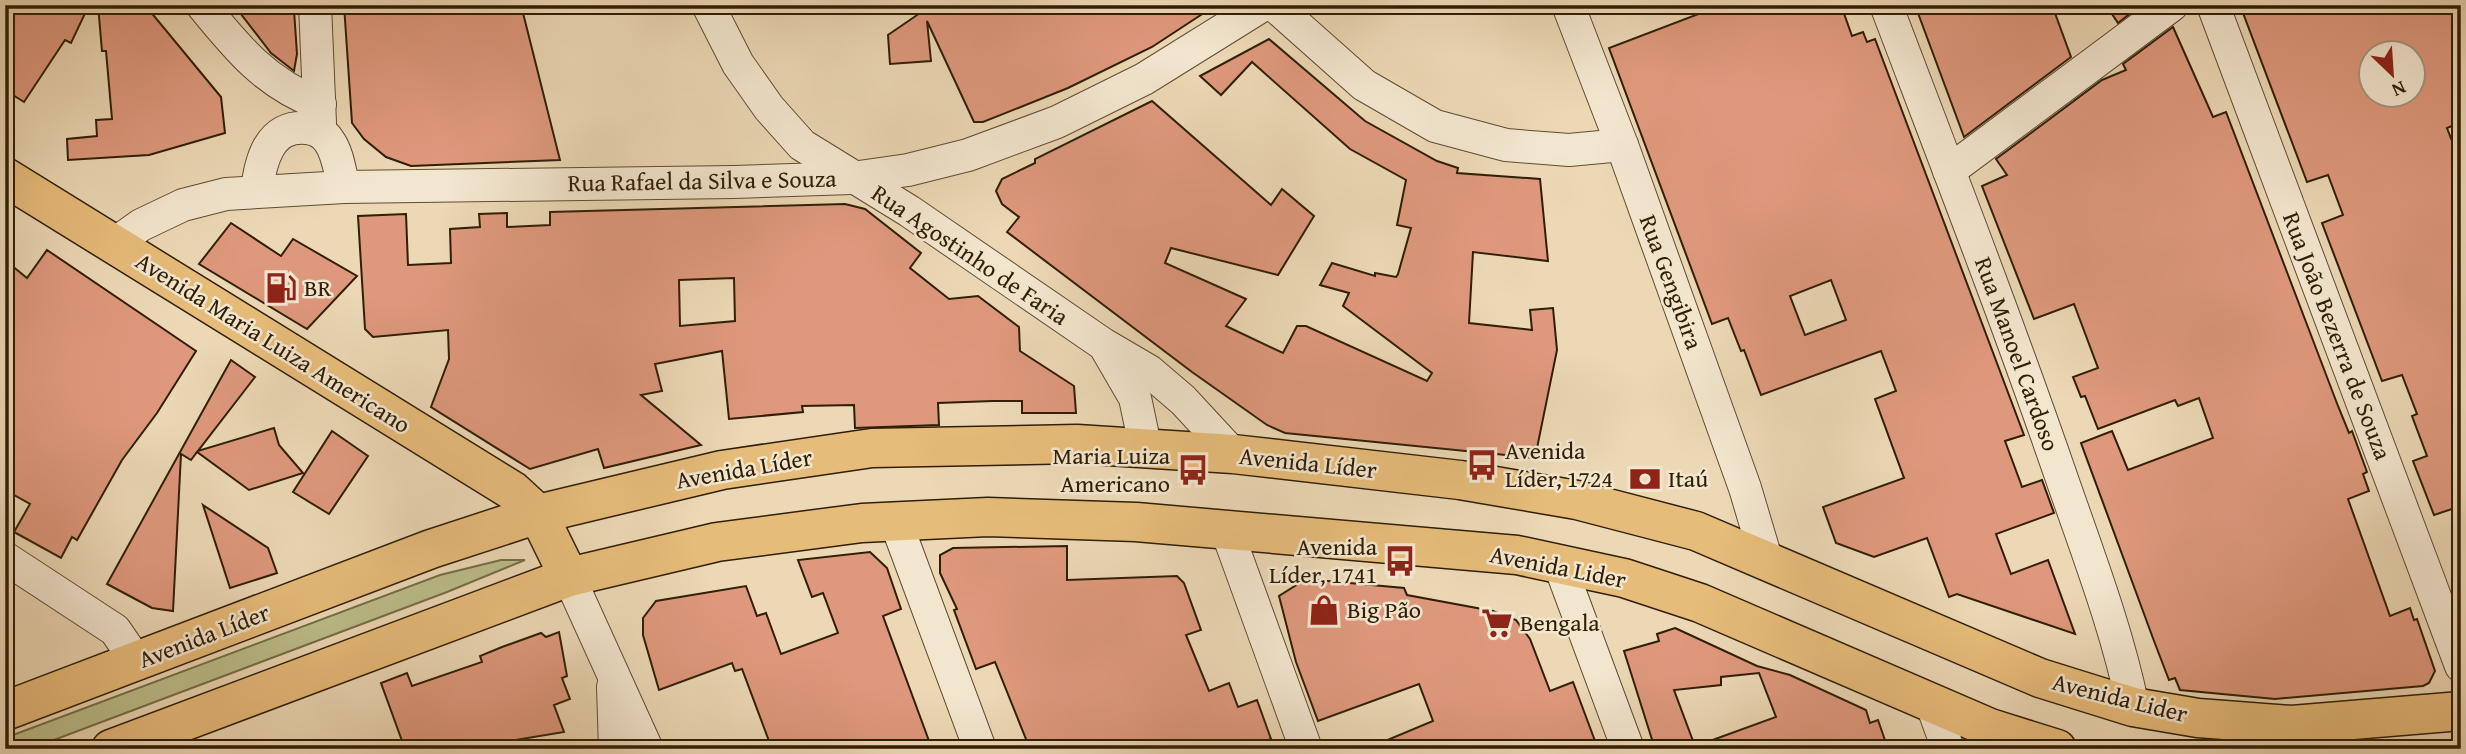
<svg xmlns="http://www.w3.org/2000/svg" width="2466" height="754" viewBox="0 0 2466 754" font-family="'Gentium Book Plus',serif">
  <rect width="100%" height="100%" fill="#ecd8b5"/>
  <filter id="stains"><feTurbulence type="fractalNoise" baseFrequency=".00286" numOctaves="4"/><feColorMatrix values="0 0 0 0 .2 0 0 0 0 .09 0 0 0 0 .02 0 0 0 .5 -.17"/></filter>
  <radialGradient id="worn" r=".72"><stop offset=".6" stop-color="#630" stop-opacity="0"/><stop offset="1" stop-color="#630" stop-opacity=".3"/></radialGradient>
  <polygon fill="#bcbe8b" stroke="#766e48" stroke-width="2" points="501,560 525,560 447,592 30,749 5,749 5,738 440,575"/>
  <g fill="#de987d" stroke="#301e05" stroke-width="2" fill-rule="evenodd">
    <polygon points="5,5 89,5 71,43 65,40 24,102 5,90"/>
    <polygon points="98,5 145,5 221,97 225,133 149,155 68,160 67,139 97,136 96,120 112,119 106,51 102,51"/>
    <polygon points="234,5 276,5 281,12 294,10 297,54 294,71 271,53"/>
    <polygon points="344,5 521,5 560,160 411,166 386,157 364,139 352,123"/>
    <polygon points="920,5 1216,5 1152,47 1068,88 983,122 974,122 927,21 931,61 890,64 888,35 923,11"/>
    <path d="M1722,5H1841L1852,36L1863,32L1867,42L1875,39L2024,435L2005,441L2021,484L2022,487L2042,480L2054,513L1996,534L2011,574L2048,560L2075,634L1957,594L1949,597L1927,538L1874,557L1836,543L1823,507L1904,478L1875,399L1896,391L1881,351L1761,395L1744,350L1741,351L1728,318L1712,324L1609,48ZM1831,280L1846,320L1805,335L1790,296Z"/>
    <polygon points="1915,5 2052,5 2071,57 1964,137"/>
    <polygon points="2106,5 2141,5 2118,23"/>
    <path d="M2240,5H2461V122L2447,128L2461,164V506L2434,515L2413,461L2427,456L2412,416L2417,414L2402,375L2382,381L2322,223L2343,215L2328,175L2307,182ZM2371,52H2413V94H2371Z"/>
    <polygon points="2173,27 2213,117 2226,112 2338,406 2349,433 2352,431 2367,472 2363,474 2369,491 2348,499 2390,616 2410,608 2414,620 2417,619 2435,671 2429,683 2423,686 2275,699 2180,690 2175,678 2169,680 2154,641 2081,443 2112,431 2128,470 2213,438 2199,398 2178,406 2175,400 2098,429 2085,396 2081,397 2073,377 2098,368 2074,304 2034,319 1982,186 2007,175 1996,159 2102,80 2126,70 2123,64"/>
    <polygon points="1269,39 1365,121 1437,161 1458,168 1457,173 1540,179 1548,261 1473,252 1469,323 1532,330 1530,310 1553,308 1557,350 1535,458 1285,433 1267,425 1192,372 1007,232 1019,217 1002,204 996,191 1002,179 1035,163 1035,159 1152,101 1271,205 1282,189 1314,216 1278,275 1171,248 1165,263 1246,299 1226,326 1283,353 1297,326 1306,326 1427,381 1432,373 1343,306 1349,293 1320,285 1332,263 1375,276 1375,273 1396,277 1398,274 1411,228 1397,225 1406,180 1350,149 1252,62 1221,95 1200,76"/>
    <path d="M845,204L865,209L921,253L910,268L949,299L978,296L1019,327L1020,351L1074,386L1076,413H1022V401H993L938,403L939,425L855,428L854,405L802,406L803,412L729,419L722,351L655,364L662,391L641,395L701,445L604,468L598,449L530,469L431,407L449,359L448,330L373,337L365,329L358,216L406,214L408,265L451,263L450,229L480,227L479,214L507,213V227L550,225V212ZM734,278L735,321L680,326L679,280Z"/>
    <polygon points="231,223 281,256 293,239 357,276 307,329 199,264"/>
    <polygon points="47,250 196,351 157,413 122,460 77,540 72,537 61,558 14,532 30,504 5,490 5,260 27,278"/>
    <polygon points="231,360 255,377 198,451 274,428 279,445 303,473 249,490 197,452 191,460 181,454 173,611 152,608 107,584"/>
    <polygon points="332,431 368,456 329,514 293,492"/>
    <polygon points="203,505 268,548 277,573 230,588"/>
    <polygon points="1067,546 1067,580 1177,576 1184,583 1201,630 1186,635 1209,691 1229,683 1238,707 1257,700 1271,739 1244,749 1030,749 995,662 976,669 954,610 957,609 940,573 940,555 953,548"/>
    <polygon points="870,552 887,568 901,609 883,616 932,749 772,749 742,669 735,671 732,663 659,690 643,635 643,618 656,601 746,586 757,616 766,613 781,654 838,633 823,593 812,597 798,560"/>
    <polygon points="1306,579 1404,588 1407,595 1493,611 1516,620 1530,639 1550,691 1573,682 1598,749 1366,749 1433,721 1419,684 1318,721 1296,662 1279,596"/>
    <polygon points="1675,628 1757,666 1790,675 1866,710 1870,723 1878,720 1888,749 1696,749 1696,746 1776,717 1759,673 1721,677 1721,685 1674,690 1696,749 1655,749 1624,651 1659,641 1657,634"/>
    <polygon points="559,632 567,676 562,678 570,699 554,705 564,732 504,742 510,749 405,749 381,683 407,673 412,686 482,662 480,656 502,647 541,633 546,637"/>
  </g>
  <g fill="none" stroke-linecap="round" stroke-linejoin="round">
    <defs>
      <g id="minor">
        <path d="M202,5C237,48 266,84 320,104"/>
        <polyline points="315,5 320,123"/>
        <polyline points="708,5 738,64 769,108 802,145 909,211 1103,344 1149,371 1183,400 1233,454"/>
        <polyline points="1274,5 1364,85 1435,126 1506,145 1569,150 1622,145"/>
        <polyline points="1568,5 1622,145 1745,488 1767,562"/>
        <path d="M1886,5C1946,163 2007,320 2062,479C2088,554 2117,629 2133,707"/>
        <polyline points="2213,5 2461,666"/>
        <polyline points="1949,171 2172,5"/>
        <path d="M257,191C260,162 269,124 307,128C316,129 324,133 329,141C338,153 340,173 344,187"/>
        <polyline points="113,245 141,225 183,205 226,194 344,187 734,182 852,178 908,170 968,155 1057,122 1144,79 1263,5"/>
        <polyline points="1106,348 1135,398 1146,450"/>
        <polyline points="895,520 980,749"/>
        <polyline points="1227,531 1306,749"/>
        <polyline points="5,558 115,630 137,662"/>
        <polyline points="1559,563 1628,749"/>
        <polyline points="569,577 647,749"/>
        <polyline points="613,687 615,749"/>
        <polyline points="1931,702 1948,749"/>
      </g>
      <g id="major">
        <polyline points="5,177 513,491 538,514 569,577"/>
        <polyline points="5,711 431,549 538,514 722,470 872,448 1077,444 1233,454 1460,480 1577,500 1696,531 2040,678 2133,707 2198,718 2292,725 2461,711"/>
        <polyline points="111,749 569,577 717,542 862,523 988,517 1136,522 1517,555 1624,578 1700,603 1990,728 2057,749"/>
      </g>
    </defs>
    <use href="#minor" stroke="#5f4c31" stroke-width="34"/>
    <use href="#major" stroke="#301e05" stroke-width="41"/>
    <use href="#minor" stroke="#f3e6cf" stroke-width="32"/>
    <use href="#major" stroke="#e6bc7a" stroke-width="38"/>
  </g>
  <defs>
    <symbol id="fuel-bare" viewBox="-9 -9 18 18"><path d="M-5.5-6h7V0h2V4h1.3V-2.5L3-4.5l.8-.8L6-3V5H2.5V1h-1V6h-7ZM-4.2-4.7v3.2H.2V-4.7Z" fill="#8f2418" stroke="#f3e6cf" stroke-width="2.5" paint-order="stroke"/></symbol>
    <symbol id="bus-bare" viewBox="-9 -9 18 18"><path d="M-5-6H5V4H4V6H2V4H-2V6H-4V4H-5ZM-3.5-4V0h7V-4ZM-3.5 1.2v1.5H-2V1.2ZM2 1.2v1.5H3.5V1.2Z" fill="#8f2418" stroke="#f3e6cf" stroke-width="2.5" paint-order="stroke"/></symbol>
    <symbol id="bank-bare" viewBox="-9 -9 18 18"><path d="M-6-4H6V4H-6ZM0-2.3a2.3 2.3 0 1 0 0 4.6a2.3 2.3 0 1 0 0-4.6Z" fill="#8f2418" stroke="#f3e6cf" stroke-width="2.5" paint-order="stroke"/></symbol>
    <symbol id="shop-bare" viewBox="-9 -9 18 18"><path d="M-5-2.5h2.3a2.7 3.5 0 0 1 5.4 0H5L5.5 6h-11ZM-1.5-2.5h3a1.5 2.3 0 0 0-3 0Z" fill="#8f2418" stroke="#f3e6cf" stroke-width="2.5" paint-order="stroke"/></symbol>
    <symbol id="supermarket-bare" viewBox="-9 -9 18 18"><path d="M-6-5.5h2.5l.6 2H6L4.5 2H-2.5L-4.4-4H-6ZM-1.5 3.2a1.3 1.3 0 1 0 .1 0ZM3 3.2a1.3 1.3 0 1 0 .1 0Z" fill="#8f2418" stroke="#f3e6cf" stroke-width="2.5" paint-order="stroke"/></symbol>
  </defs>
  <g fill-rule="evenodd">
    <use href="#fuel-bare" x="259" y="266" width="44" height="44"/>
    <use href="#bus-bare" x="1460" y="443" width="44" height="44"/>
    <use href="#bus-bare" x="1171" y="448" width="44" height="44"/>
    <use href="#bank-bare" x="1623" y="457" width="44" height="44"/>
    <use href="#bus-bare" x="1378" y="539" width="44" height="44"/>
    <use href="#shop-bare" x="1302" y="588" width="44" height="44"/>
    <use href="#supermarket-bare" x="1475" y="601" width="44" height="44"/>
  </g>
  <g text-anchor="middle" stroke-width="5" stroke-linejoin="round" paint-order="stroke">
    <g font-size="24" fill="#301e05" stroke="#f3e6cf">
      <text transform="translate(702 181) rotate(-1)" y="8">Rua Rafael da Silva e Souza</text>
      <text transform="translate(970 255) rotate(34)" y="8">Rua Agostinho de Faria</text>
      <text transform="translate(1671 282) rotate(70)" y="8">Rua Gengibira</text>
      <text transform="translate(2337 336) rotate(69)" y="8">Rua João Bezerra de Souza</text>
      <text transform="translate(273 343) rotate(32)" y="8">Avenida Maria Luiza Americano</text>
      <text transform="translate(2017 354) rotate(70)" y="8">Rua Manoel Cardoso</text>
      <text transform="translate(1308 463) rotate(6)" y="8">Avenida Líder</text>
      <text transform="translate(744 469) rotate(-10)" y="8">Avenida Líder</text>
      <text transform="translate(1558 567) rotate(11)" y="8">Avenida Lider</text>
      <text transform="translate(204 636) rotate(-21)" y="8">Avenida Líder</text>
      <text transform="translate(2120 698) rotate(14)" y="8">Avenida Lider</text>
    </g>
    <g font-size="24" fill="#301e05" stroke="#f3e6cf" text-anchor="start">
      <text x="304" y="296">BR</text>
      <text x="1505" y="459">Avenida<tspan x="1505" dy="28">Líder, 1724</tspan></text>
      <text x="1170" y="464" text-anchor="end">Maria Luiza<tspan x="1170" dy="28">Americano</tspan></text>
      <text x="1668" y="487">Itaú</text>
      <text x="1377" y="555" text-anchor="end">Avenida<tspan x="1377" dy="28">Líder, 1741</tspan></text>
      <text x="1347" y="618">Big Pão</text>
      <text x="1520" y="631">Bengala</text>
    </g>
  </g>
  <rect width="2466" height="754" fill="none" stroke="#ecd8b5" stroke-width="28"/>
  <rect x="7" y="7" width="2452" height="740" fill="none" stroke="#301e05" stroke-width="3.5"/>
  <rect x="14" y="14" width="2438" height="726" fill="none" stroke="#301e05" stroke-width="2"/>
  <g transform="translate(2392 74) rotate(155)"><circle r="33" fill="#f3e6cf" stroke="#a5967e" stroke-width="2"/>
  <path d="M0-5L12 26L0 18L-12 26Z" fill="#8f2418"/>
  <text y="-10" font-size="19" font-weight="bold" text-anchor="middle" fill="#301e05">N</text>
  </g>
  <rect width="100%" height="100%" filter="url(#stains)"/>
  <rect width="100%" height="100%" fill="url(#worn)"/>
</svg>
